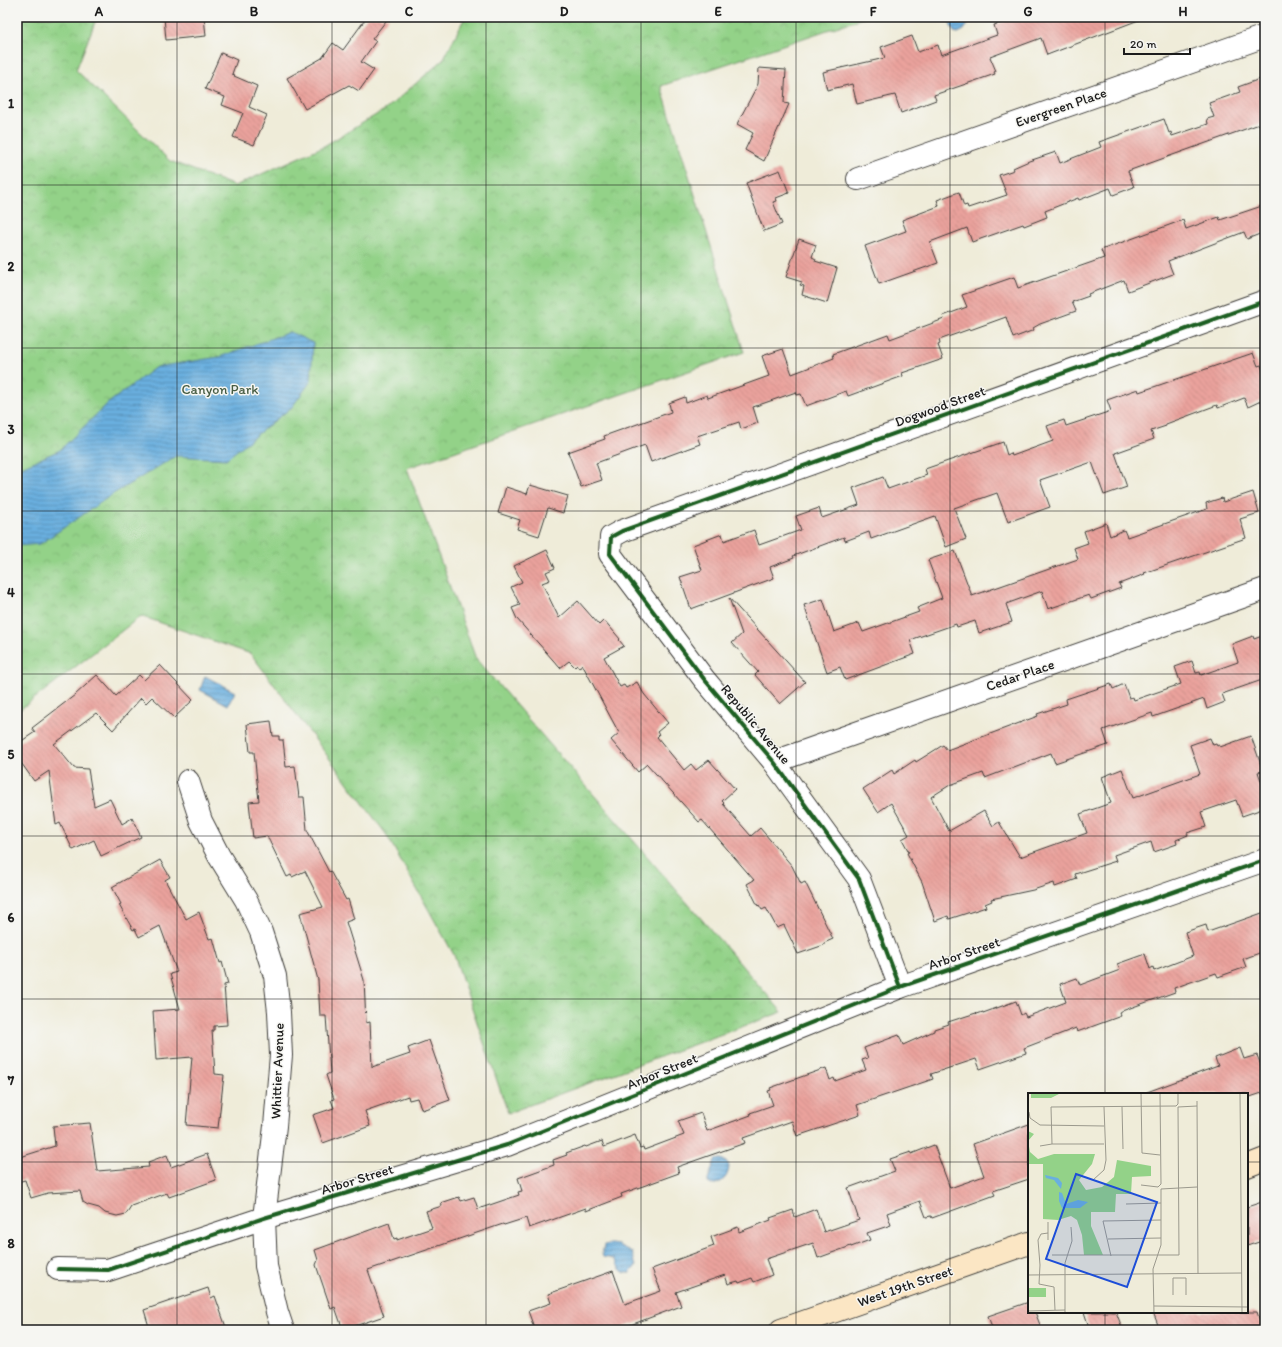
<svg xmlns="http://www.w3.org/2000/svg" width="1282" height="1347" viewBox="0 0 1282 1347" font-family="Itim,sans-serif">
  <defs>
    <pattern id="park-crowns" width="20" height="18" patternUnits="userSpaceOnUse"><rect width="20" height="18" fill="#93d288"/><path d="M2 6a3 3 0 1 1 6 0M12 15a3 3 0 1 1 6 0" fill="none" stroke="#7eb475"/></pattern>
    <pattern id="water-rules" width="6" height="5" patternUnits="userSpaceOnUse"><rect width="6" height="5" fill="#69afdf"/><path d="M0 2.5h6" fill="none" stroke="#568eb4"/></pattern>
    <pattern id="building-back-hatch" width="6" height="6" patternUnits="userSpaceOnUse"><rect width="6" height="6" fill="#eaa29c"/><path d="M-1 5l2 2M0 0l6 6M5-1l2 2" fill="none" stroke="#c88b86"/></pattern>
  </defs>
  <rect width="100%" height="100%" fill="#f6f6f2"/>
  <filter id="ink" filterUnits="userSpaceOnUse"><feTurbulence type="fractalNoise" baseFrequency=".025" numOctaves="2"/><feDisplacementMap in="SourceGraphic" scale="8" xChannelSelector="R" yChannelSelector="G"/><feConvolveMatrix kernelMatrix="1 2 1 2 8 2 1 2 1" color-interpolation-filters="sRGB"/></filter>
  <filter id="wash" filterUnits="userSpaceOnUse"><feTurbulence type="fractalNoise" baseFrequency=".012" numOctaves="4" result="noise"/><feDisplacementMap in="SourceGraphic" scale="16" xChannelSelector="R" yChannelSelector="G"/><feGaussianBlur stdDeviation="0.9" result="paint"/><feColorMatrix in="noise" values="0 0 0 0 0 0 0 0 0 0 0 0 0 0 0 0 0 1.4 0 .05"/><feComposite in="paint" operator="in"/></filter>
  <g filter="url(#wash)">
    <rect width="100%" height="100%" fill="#efecd9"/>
    <polygon fill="url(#park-crowns)" stroke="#587752" points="17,17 97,17 76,70 170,161 235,186 324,146 386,109 443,60 465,17 866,17 661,86 744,352 407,468 476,659 782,1012 508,1113 454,955 386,834 251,654 141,616 17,712"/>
    <g fill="url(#water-rules)" stroke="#42667e">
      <polygon points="954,17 977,17 970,20 964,30 958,33 954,32 950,24"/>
      <polygon points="290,332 313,343 311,381 292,407 226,459 176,456 113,494 40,544 17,546 17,469 60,450 107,404 156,367 219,357"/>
      <polygon points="205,676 235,692 228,705 200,690"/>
      <path d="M721,1159L725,1161L729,1166C728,1178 723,1182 712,1185L708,1183V1180L715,1160Z"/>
      <path d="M611,1244L618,1245L632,1252L636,1266L630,1273C620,1274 619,1266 614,1259L603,1257L602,1254L604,1245Z"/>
    </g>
    <g id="blocks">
      <g fill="url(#building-back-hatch)">
        <polygon points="164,17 204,17 206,36 166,40"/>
        <polygon points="367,17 389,17 372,39 376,41 361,62 374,70 359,91 349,85 305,109 287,78 322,58 333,43 343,50"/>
        <polygon points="1018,17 1144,17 1144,18 1047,55 1041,38 990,57 996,71 994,72 995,74 934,95 936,100 901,113 895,95 857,104 852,84 827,90 823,72 885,58 881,47 912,36 918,52 938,45 941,55 997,35 994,25"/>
        <polygon points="221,53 237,60 232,74 235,75 234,76 257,86 249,107 267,115 254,145 233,137 243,113 222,105 225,97 205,89"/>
        <polygon points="759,68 786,70 784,103 789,104 764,161 745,150 753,133 737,124 758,84"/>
        <polygon points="1260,79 1265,94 1265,122 1128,171 1134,187 1113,195 1110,188 1079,200 1078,198 1045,211 1047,217 1024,226 1023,224 972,242 967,228 930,242 938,263 879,284 865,246 906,231 902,220 939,206 937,200 959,192 964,206 967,205 968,208 1007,195 999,175 1014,170 1013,168 1029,161 1056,152 1060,163 1101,147 1099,142 1164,119 1169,133 1171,132 1172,136 1208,124 1207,119 1214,117 1209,103 1240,92 1238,87"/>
        <polygon points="780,170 789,193 776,198 777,201 773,202 782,224 764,231 746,183"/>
        <polygon points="1265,205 1265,232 1247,239 1244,232 1168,261 1173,274 1128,291 1124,280 1088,294 1089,296 1072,302 1076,311 1040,324 1033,328 1034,330 1013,338 1006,317 970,330 970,329 939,340 940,344 938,345 943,359 902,373 903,376 848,396 846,391 806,406 801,394 797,395 796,392 753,407 758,423 741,429 739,422 697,436 700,444 651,462 645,445 596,463 602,480 581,487 568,452 605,439 604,436 671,412 669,403 685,397 686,403 707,395 708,398 769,376 762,356 783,349 792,374 834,358 833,354 888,334 890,339 944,319 943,316 967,307 962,295 1014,277 1018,288 1104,258 1101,250 1183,220 1186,229 1219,217 1220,220"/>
        <polygon points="799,239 816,245 812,257 816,259 815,261 837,268 827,303 802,295 804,286 800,285 802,282 786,277"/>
        <polygon points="1253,353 1258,366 1261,365 1265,377 1265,399 1248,407 1244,398 1218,408 1217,405 1166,424 1166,426 1151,431 1154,439 1115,453 1127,487 1104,495 1092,462 1040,480 1050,507 1008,522 997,493 954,508 966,539 946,547 935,516 871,539 869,532 845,541 844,537 793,556 794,558 770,567 774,578 691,609 680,577 702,570 693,545 722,534 724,541 754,530 759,545 801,530 796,516 819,508 822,518 859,505 853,488 883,477 888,489 927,475 925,469 1003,442 1007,455 1011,453 1012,456 1053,441 1047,426 1064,420 1066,426 1111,411 1107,400 1138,389 1139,392"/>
        <polygon points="530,485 568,496 563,513 548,508 539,536 517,529 520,520 498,513 506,487 527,494"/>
        <polygon points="1253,492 1259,513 1240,519 1246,538 1144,573 1145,574 1119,584 1121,588 1091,599 1089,595 1048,609 1042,591 1006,604 1012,622 979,633 975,621 957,627 956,624 910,640 915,654 845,680 840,667 827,672 804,605 823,599 834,632 859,623 863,632 919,612 917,608 942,598 928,560 955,551 972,596 1078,559 1074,548 1088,543 1084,531 1106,523 1110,536 1124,530 1127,537 1207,509 1206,503 1222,498 1223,502"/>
        <polygon points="547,550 555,568 546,572 550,580 542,583 559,618 578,601 599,625 604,620 620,639 619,640 624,646 604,657 620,687 624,685 626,688 637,682 644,694 668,723 657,732 659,735 657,737 684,770 691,764 696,770 709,760 735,789 722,801 724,803 723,804 751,836 760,828 792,866 801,884 805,882 833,939 824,943 824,945 798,954 784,925 777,928 766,908 762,910 759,905 758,906 747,884 754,880 702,820 699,822 647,764 638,772 611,740 619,733 582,664 579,668 577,665 575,667 569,661 560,668 517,619 512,608 520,605 511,587 522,582 514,566"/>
        <polygon points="729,598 805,682 780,704 755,675 758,672 732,643 742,634"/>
        <polygon points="1265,635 1265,679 1222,694 1225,702 1207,709 1204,699 1153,717 1152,713 1103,730 1108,745 1055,763 1051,753 985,778 983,773 950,785 931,797 949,831 984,811 993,826 999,822 1020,857 1087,833 1080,814 1111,803 1102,777 1122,769 1133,798 1200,774 1190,745 1210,738 1213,745 1216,744 1217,746 1219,745 1220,747 1251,736 1263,771 1258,772 1265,792 1265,808 1242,816 1236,800 1201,812 1206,827 1187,833 1188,835 1176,840 1177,844 1154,852 1151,842 1114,855 1116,861 1075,874 1077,879 1055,887 1054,883 1033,890 991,899 992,901 985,904 986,907 949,919 948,916 935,921 922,882 907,853 909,852 902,839 909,835 891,803 878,812 863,789 892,770 894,774 915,760 916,762 943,745 947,750 998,731 1038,716 1037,714 1067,704 1066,699 1111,684 1113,689 1124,684 1129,698 1133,697 1134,700 1181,684 1175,667 1192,661 1196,673 1200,672 1201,675 1238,662 1232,644 1253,636 1254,639"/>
        <polygon points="160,665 193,700 174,718 152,697 146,703 141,698 113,730 96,713 54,744 74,768 88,769 94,806 110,799 122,824 132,818 141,837 101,856 94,840 73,850 60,823 56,825 49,771 34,781 17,757 17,744 35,732 32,728 75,695 97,675 116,696 139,675 144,680"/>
        <polygon points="271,721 273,736 279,736 279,740 283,740 286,767 295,766 299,797 304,797 307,830 329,872 330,871 346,900 348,899 354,919 346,922 364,980 366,1023 370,1022 372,1067 410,1054 408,1048 429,1040 450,1100 422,1110 417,1098 409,1100 408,1096 365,1111 370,1126 323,1143 313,1115 334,1108 331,1100 334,1099 326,1075 330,1073 326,1016 320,1016 318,980 300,913 323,907 305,871 292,877 291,875 287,877 267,836 253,838 249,802 259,801 254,752 250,752 247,724"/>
        <polygon points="160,860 170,877 165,880 186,919 199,912 209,939 213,938 220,963 222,962 228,984 224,985 227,1025 214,1026 214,1030 212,1030 215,1074 224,1075 218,1128 186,1125 192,1057 156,1060 153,1011 180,1009 170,974 177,972 160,926 139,937 135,929 133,930 119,905 121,904 112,887"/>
        <polygon points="1265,912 1265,951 1243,959 1246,967 1218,977 1216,973 1174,988 1175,992 1119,1012 1121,1016 1077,1032 1076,1028 1024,1048 1026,1053 980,1069 976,1059 931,1074 933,1079 857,1105 860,1115 797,1136 792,1121 743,1138 745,1143 677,1167 679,1173 621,1194 622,1197 586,1211 586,1208 529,1228 526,1218 504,1225 503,1224 368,1270 384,1316 343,1330 335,1307 331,1309 316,1265 318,1260 315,1250 389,1223 394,1239 397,1238 397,1240 432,1228 426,1211 442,1206 441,1203 459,1197 461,1201 474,1197 478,1209 519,1195 518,1192 522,1191 518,1178 554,1165 553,1160 567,1155 566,1153 585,1146 586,1147 602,1141 604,1147 635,1135 640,1148 643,1147 644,1150 684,1135 678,1121 701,1113 707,1131 751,1115 750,1113 773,1105 768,1091 771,1090 770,1088 826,1068 830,1080 834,1078 835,1081 866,1070 862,1060 868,1058 864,1048 899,1035 903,1045 934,1031 934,1029 949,1024 948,1022 976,1013 977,1014 983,1012 983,1013 1016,1001 1021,1015 1024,1013 1026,1017 1066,1002 1060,984 1077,978 1080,985 1120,970 1117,964 1145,954 1150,969 1153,967 1154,971 1193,956 1185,932 1206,925 1208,932"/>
        <polygon points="1240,1048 1244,1059 1257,1055 1265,1076 1265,1092 1247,1098 1247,1094 1148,1094 1147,1092 1218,1066 1215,1058"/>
        <polygon points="90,1123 97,1171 149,1167 148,1162 167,1155 171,1167 207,1154 216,1180 169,1197 167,1193 131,1206 126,1214 117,1216 105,1213 99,1208 88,1205 83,1202 80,1191 48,1193 31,1198 25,1180 17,1182 17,1158 55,1146 53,1126"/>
        <polygon points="1029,1124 1029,1179 993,1191 995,1195 932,1218 931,1216 926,1217 920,1201 887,1213 891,1225 867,1233 870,1240 851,1247 851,1246 818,1258 813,1243 766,1259 772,1275 754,1282 752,1278 739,1283 738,1281 728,1284 725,1275 676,1292 681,1306 617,1330 535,1330 528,1311 551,1303 548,1294 613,1271 625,1304 661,1291 652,1269 714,1246 711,1237 738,1227 739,1232 771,1220 770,1218 793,1210 795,1217 816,1209 824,1232 859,1220 848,1188 895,1171 890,1159 911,1152 911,1154 934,1145 950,1188 984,1176 973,1144"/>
        <polygon points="1265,1201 1265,1240 1247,1246 1247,1207"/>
        <polygon points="208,1288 211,1298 215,1296 227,1330 150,1330 144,1310"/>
        <polygon points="1029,1302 1029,1312 1035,1312 1042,1330 993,1330 988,1316"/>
        <polygon points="1084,1312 1116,1312 1123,1330 1090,1330"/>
        <polygon points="1153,1312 1257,1312 1263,1330 1160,1330"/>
      </g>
    </g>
  </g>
  <g filter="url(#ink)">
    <use href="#blocks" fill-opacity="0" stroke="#3c3b38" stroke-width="1"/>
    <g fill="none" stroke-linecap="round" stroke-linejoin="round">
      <defs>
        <g id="street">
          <polyline points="858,179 1265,36"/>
          <polyline points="774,762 1265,589"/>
          <polyline points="188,781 201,821 219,856 246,900 261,932 275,976 279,1012 281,1055 275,1126 264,1218 266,1266 277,1312 283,1330"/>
          <polyline points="900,987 859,879 774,762 704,679 610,554 611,537 622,531 1265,301"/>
          <polyline points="58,1269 108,1270 264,1218 507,1145 900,987 1265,860"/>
        </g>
        <g id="secondary">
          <polyline points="1247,1166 1265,1159"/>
          <polyline points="781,1330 1029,1243"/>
        </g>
      </defs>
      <use href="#street" stroke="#3c3b38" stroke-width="24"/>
      <use href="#secondary" stroke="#3c3b38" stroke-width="24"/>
      <use href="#street" stroke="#fff" stroke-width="22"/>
      <use href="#secondary" stroke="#fbe6c4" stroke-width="22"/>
      <defs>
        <g id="cycleway">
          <polyline points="900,987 859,879 774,762 704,679 610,554 611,537 622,531 1265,301"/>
          <polyline points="58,1269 108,1270 264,1218 507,1145 900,987 1265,860"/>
        </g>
      </defs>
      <use href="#cycleway" stroke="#f6f6f2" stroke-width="6"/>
      <use href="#cycleway" stroke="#1b5e20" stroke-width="4"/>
    </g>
  </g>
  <path fill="none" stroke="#1c1c1c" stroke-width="1" stroke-opacity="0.55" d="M177,17V1330M332,17V1330M486,17V1330M641,17V1330M796,17V1330M950,17V1330M1105,17V1094M17,185H1265M17,348H1265M17,511H1265M17,674H1265M17,836H1265M17,999H1265M17,1162H1029M1247,1162H1265M1105,1312V1330"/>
  <g text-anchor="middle" stroke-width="3" stroke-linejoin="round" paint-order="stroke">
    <g font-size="14" fill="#1c1c1c" stroke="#f6f6f2">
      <text transform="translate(1061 107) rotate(-19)" y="5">Evergreen Place</text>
      <text transform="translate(940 406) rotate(-20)" y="5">Dogwood Street</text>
      <text transform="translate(1020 675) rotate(-19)" y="5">Cedar Place</text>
      <text transform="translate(756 724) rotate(50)" y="5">Republic Avenue</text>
      <text transform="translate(964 953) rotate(-19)" y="5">Arbor Street</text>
      <text transform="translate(277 1071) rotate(-88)" y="5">Whittier Avenue</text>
      <text transform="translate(662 1071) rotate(-22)" y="5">Arbor Street</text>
      <text transform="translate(357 1179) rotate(-17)" y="5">Arbor Street</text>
      <text transform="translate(905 1286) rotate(-19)" y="5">West 19th Street</text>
    </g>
    <g font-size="14" fill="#465c42" stroke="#f6f6f2">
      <text x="220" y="394">Canyon Park</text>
    </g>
  </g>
  <g transform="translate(1028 1093)">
    <rect width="220" height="220" fill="#efecd9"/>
    <path d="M3,0H33L23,5H3Z" fill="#93d288"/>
    <path d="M0,38L6,41L0,48L2,59L10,66L26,61H67L64,71L51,87L58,97L74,94L86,84L89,67L123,73V83L104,84L103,101H88L87,119H63V133L75,162H56L54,142L49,127L43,123L30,127L15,126V71H0ZM0,195H18V204H0Z" fill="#93d288"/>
    <path d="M17,82L30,85L34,90L33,96L26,87L18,85ZM31,99L34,100L38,111L50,107L60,109L52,115H34L31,108Z" fill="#69afdf"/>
    <path fill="none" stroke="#9b998d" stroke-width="1" d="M113,0L114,60L132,62M212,0L214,220M169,8L170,181M94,14L95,56M1,19L2,25L12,32L76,33M24,51L23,14L148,13L150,11V0M12,53L24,51H76M65,87L76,77L78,67L76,14M113,92L130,94L133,91L132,0M98,111L133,110M20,129V147M20,140L13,141L10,147L12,172L11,191L26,194L27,217M80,146L133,145M24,162H151L150,14L169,13M83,163L75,128L133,127M0,182L214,180M145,202V185H158V202M126,213L220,214M0,218L37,217M37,220V170L44,148L43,134M126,220L125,176L133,152V96L169,94"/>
    <path fill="#1d4ed8" fill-opacity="0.15" stroke="#1d4ed8" stroke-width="2" d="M48,81L129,109L99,194L18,166Z"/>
    <rect width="220" height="220" fill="none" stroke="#1c1c1c" stroke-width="2"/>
  </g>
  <rect width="1282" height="1347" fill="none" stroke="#f6f6f2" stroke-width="44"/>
  <path d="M1124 48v6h66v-6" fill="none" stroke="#1c1c1c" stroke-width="2"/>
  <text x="1130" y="48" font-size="12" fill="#1c1c1c" stroke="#f6f6f2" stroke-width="3" paint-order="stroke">20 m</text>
  <rect x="22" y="22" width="1238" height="1303" fill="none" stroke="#1c1c1c" stroke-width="1.5"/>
  <g font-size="13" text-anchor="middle" font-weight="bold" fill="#1c1c1c">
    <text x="99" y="16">A</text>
    <text x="254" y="16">B</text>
    <text x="409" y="16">C</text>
    <text x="564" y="16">D</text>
    <text x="718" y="16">E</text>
    <text x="873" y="16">F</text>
    <text x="1028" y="16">G</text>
    <text x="1183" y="16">H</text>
    <text x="11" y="108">1</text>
    <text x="11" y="271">2</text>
    <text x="11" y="434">3</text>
    <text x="11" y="597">4</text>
    <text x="11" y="759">5</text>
    <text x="11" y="922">6</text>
    <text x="11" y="1085">7</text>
    <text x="11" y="1248">8</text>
  </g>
</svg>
